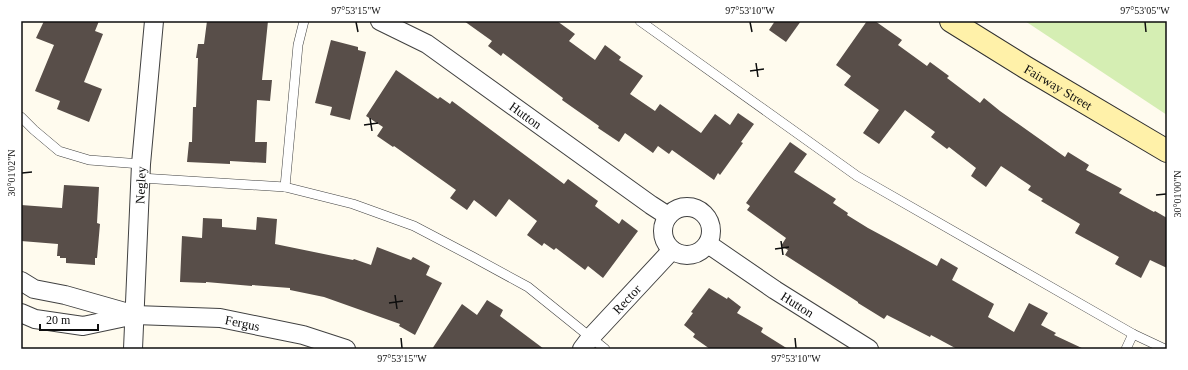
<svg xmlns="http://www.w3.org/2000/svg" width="1188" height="370" viewBox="0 0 1188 370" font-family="'Times New Roman',serif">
  <rect width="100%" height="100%" fill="#fffbee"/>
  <polygon fill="#d5eeb3" points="1025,21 1167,21 1167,115"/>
  <g fill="#584e49">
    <polygon points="44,21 99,21 95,31 103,34 84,82 102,89 89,122 57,109 60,101 35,91 54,45 36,38"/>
    <polygon points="207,21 268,21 262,80 272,80 270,101 257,100 255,142 267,142 266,163 230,161 230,164 187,162 189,142 192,142 193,107 196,107 198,58 196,58 198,44 204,44"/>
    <polygon points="464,21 557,21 575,34 569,41 595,60 605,45 621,57 619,60 643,76 630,94 655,111 660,104 701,133 715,114 730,125 738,113 754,124 741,142 743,143 720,175 718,173 714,180 672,150 669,154 658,146 653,153 625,133 619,142 598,128 599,126 562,100 563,98 503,53 501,56 488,46 492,41"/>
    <polygon points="775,21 801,21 786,42 769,30"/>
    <polygon points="867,21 875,21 902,40 898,45 927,66 930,62 949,76 947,78 980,103 984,98 1000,111 1065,157 1068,152 1089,165 1086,170 1122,189 1119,193 1154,212 1155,211 1167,218 1167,268 1150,260 1141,278 1115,264 1119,257 1075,233 1080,224 1041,201 1043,199 1028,190 1031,186 1001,166 986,187 971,176 976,168 949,147 947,149 931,137 935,132 905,110 879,144 863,133 879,110 844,85 851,76 836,65"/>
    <polygon points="331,40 358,47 358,50 366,52 350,120 330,115 332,107 315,103"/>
    <polygon points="396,70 438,99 440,97 450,104 452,101 564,184 568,179 598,201 595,206 619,224 622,219 638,231 603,278 588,266 585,270 556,248 554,250 544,243 542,246 527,235 537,221 509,199 496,217 474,200 467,210 450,198 456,190 394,146 393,147 377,136 383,127 366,116"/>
    <polygon points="790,142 807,154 794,172 836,199 833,203 848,213 847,215 868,228 894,242 937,266 941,258 958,268 952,280 994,304 988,317 1014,332 1029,303 1048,313 1041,325 1056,333 1054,335 1084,349 957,349 931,335 930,337 887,315 884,319 858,303 858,302 785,255 788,250 781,246 786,238 747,210 750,206 746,203"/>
    <polygon points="64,185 99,187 97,223 100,224 97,258 95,258 95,265 66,263 66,258 60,258 60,256 57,256 58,244 21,241 21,205 62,208"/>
    <polygon points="257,217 277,219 275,244 353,260 354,259 371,265 377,247 411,260 413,257 430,266 426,275 442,283 415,335 399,326 400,324 324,297 290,290 290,288 252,285 252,286 206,282 206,283 180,282 182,236 202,238 203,218 222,219 222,227 256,230"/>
    <polygon points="709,288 727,299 728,297 741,307 737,313 763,328 761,332 788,349 710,349 693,337 695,334 684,325 693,313 691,312"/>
    <polygon points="487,300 503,310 500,316 544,349 432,349 462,304 477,315"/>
  </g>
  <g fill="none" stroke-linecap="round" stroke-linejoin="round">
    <defs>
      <g id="lane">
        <polyline points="640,21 857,176 1133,334 1165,349"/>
        <polyline points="21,117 34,130 59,151 89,160 141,164"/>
        <polyline points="141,178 285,187 353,204 414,226 473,257 528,287 605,349"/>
        <polyline points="285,187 298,45 304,21"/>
        <polyline points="1126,349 1133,334"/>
      </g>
      <g id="street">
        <path id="s1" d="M380,21L427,44L651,205L668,216"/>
        <circle cx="687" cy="231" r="24"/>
        <path id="s2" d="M708,244L775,290L869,349"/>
        <polyline points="21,281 34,289 65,295 132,314"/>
        <path id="s3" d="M21,313L35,319L83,326L135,315L220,318L303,335L346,349"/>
        <path id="s4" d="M133,349L141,164L154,21"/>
        <path id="s5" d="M582,349L591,337L672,250"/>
      </g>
      <g id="secondary">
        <path id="s6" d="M951,21L1025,67L1167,151"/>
      </g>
    </defs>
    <use href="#lane" stroke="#414141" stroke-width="10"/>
    <use href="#street" stroke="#414141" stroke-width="20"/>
    <use href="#secondary" stroke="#303030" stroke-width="24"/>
    <use href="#lane" stroke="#fff" stroke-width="9"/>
    <use href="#street" stroke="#fff" stroke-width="18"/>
    <use href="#secondary" stroke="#fff1a9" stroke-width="22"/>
  </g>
  <path fill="none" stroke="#0e0e0e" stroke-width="1.5" d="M356,22L358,32M750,22L752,32M1145,22L1146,32M756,63L758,77M750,71L764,69M370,118L372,131M364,125L378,123M22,173L32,172M1156,195L1166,194M781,241L783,255M775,249L789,247M395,295L397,309M389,303L403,301M401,338L402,348M795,338L796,348"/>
  <g text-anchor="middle" stroke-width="4" stroke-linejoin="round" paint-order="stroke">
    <g font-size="13" fill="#0e0e0e" stroke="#fff">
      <text dy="5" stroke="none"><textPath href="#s6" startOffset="126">Fairway Street</textPath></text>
      <text dy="5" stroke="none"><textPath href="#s1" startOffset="174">Hutton</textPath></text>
      <text dy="5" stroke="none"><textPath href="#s4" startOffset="164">Negley</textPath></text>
      <text dy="5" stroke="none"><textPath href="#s5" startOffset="67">Rector</textPath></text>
      <text dy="5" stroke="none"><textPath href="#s2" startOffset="108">Hutton</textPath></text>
      <text dy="5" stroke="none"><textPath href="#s3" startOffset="225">Fergus</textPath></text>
    </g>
  </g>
  <rect width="1188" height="370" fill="none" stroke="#ffffff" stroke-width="44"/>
  <path d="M40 324v6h58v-6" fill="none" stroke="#0e0e0e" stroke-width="2"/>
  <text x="46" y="324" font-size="12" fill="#0e0e0e" stroke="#ffffff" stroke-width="3" paint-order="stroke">20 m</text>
  <rect x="22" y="22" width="1144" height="326" fill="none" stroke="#0e0e0e" stroke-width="1.5"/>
  <g font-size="10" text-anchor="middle" fill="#0e0e0e">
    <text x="356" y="14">97°53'15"W</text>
    <text x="750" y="14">97°53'10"W</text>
    <text x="1145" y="14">97°53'05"W</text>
    <text transform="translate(11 173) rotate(-90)" y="4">30°01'02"N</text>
    <text transform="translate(1177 194) rotate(-90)" y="4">30°01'00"N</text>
    <text x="402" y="362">97°53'15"W</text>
    <text x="796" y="362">97°53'10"W</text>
  </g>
</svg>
